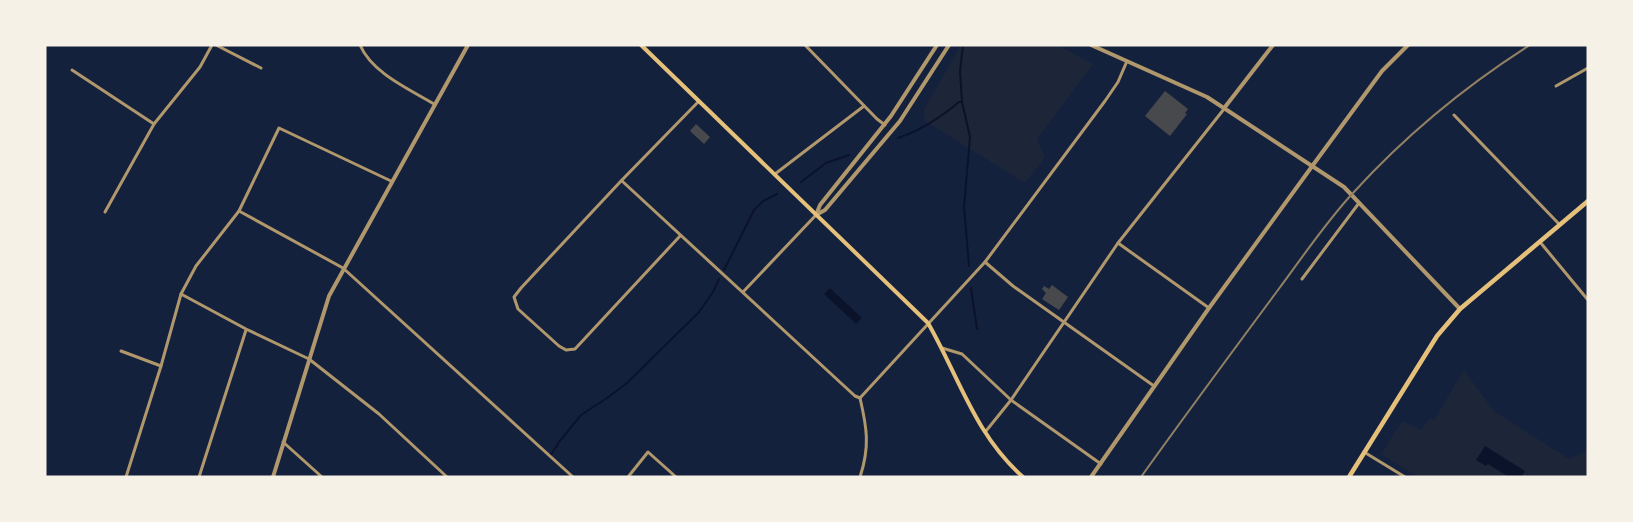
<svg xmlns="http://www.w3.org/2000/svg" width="1633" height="522" viewBox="0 0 1633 522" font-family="'Alegreya Sans',sans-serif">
  <rect width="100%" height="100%" fill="#14213d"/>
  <g fill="#1d2539">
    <polygon points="961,45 1058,45 1093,64 1037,139 1045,157 1025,183 925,121 924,109"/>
    <polygon points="1464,370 1494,411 1569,459 1588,450 1588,477 1418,477 1381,454 1402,421 1421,430 1430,418 1434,420"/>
  </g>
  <g fill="#0b132b">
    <polygon points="830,288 862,318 856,324 824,294"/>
    <polygon points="1485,446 1525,471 1521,477 1509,477 1488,464 1486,466 1476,460"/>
  </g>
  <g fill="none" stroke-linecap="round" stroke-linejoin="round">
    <g stroke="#0b132b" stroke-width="2">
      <polyline points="963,45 960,71 962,102 970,137 964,207 969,266"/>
      <path d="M898,138C922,130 940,118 959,102H962"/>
      <polyline points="801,182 826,163 849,155"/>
      <polyline points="724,270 754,210 763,201 777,194"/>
      <polyline points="971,288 977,329"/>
      <polyline points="550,456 559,442 581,415 607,398 627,383 699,312 713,292 719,279"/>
    </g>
  </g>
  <g fill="#48494c">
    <polygon points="1165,91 1188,109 1185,113 1187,114 1170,136 1145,116"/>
    <polygon points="696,124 710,137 704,144 690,131"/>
    <polygon points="1052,285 1068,297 1059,310 1042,299 1046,293 1042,289 1044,286 1049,289"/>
  </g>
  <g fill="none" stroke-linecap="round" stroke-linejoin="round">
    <g stroke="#b1986c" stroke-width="3">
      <polyline points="216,45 261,68"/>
      <path d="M360,45C372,73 409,89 434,104"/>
      <polyline points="805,45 877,119 885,125"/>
      <polyline points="72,70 154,124"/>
      <polyline points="1556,86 1588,68"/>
      <polyline points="1454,115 1559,224"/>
      <polyline points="775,174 864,106"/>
      <polyline points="622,181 855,396 860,398"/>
      <polyline points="239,211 343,268 573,477"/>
      <polyline points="105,212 154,124 200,67 212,45"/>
      <polyline points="680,236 575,349 566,350 559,346 518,309 514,297 521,288 621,181 699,101"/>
      <polyline points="1540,242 1588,300"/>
      <polyline points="1118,243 1209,308"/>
      <polyline points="985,262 1013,286 1154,386"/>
      <polyline points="1302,279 1359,203"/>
      <polyline points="743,292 816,215"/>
      <polyline points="181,294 246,329 309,359 379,414 447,477"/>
      <polyline points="942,348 962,354 1011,400 1101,464"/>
      <polyline points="121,351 161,366"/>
      <polyline points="860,398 985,262 1105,101 1118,82 1127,61"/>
      <polyline points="986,431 1011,400 1118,243 1224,109"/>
      <polyline points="283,442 322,477"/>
      <polyline points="1364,452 1405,477"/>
      <polyline points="126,477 161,366 181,294 196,266 239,211 279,128 391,181"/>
      <polyline points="199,477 246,330"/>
      <polyline points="628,477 648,452 676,477"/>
      <path d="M860,477C870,447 867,428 860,398"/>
    </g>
    <g stroke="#b1986c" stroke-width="4">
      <polyline points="1091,45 1207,97 1344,187 1460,309"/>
      <polyline points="1225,107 1273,45"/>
      <polyline points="816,215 825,210 900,121 949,45"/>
      <polyline points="816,215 820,205 891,116 937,45"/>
      <polyline points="273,477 329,296 468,45"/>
      <polyline points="1091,477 1209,308 1313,165 1382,71 1408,45"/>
    </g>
    <path stroke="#e5c07b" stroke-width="4" d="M641,45L928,323C959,377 975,435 1023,477"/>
    <polyline stroke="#e5c07b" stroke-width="4.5" points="1349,477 1437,336 1460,309 1588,201"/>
    <path stroke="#918062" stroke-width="2" d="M1141,477C1186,414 1232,352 1278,290C1302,258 1325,223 1353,193C1405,136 1464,87 1530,45"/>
  </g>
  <rect width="1633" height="522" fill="none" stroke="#f6f1e7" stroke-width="93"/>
</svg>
